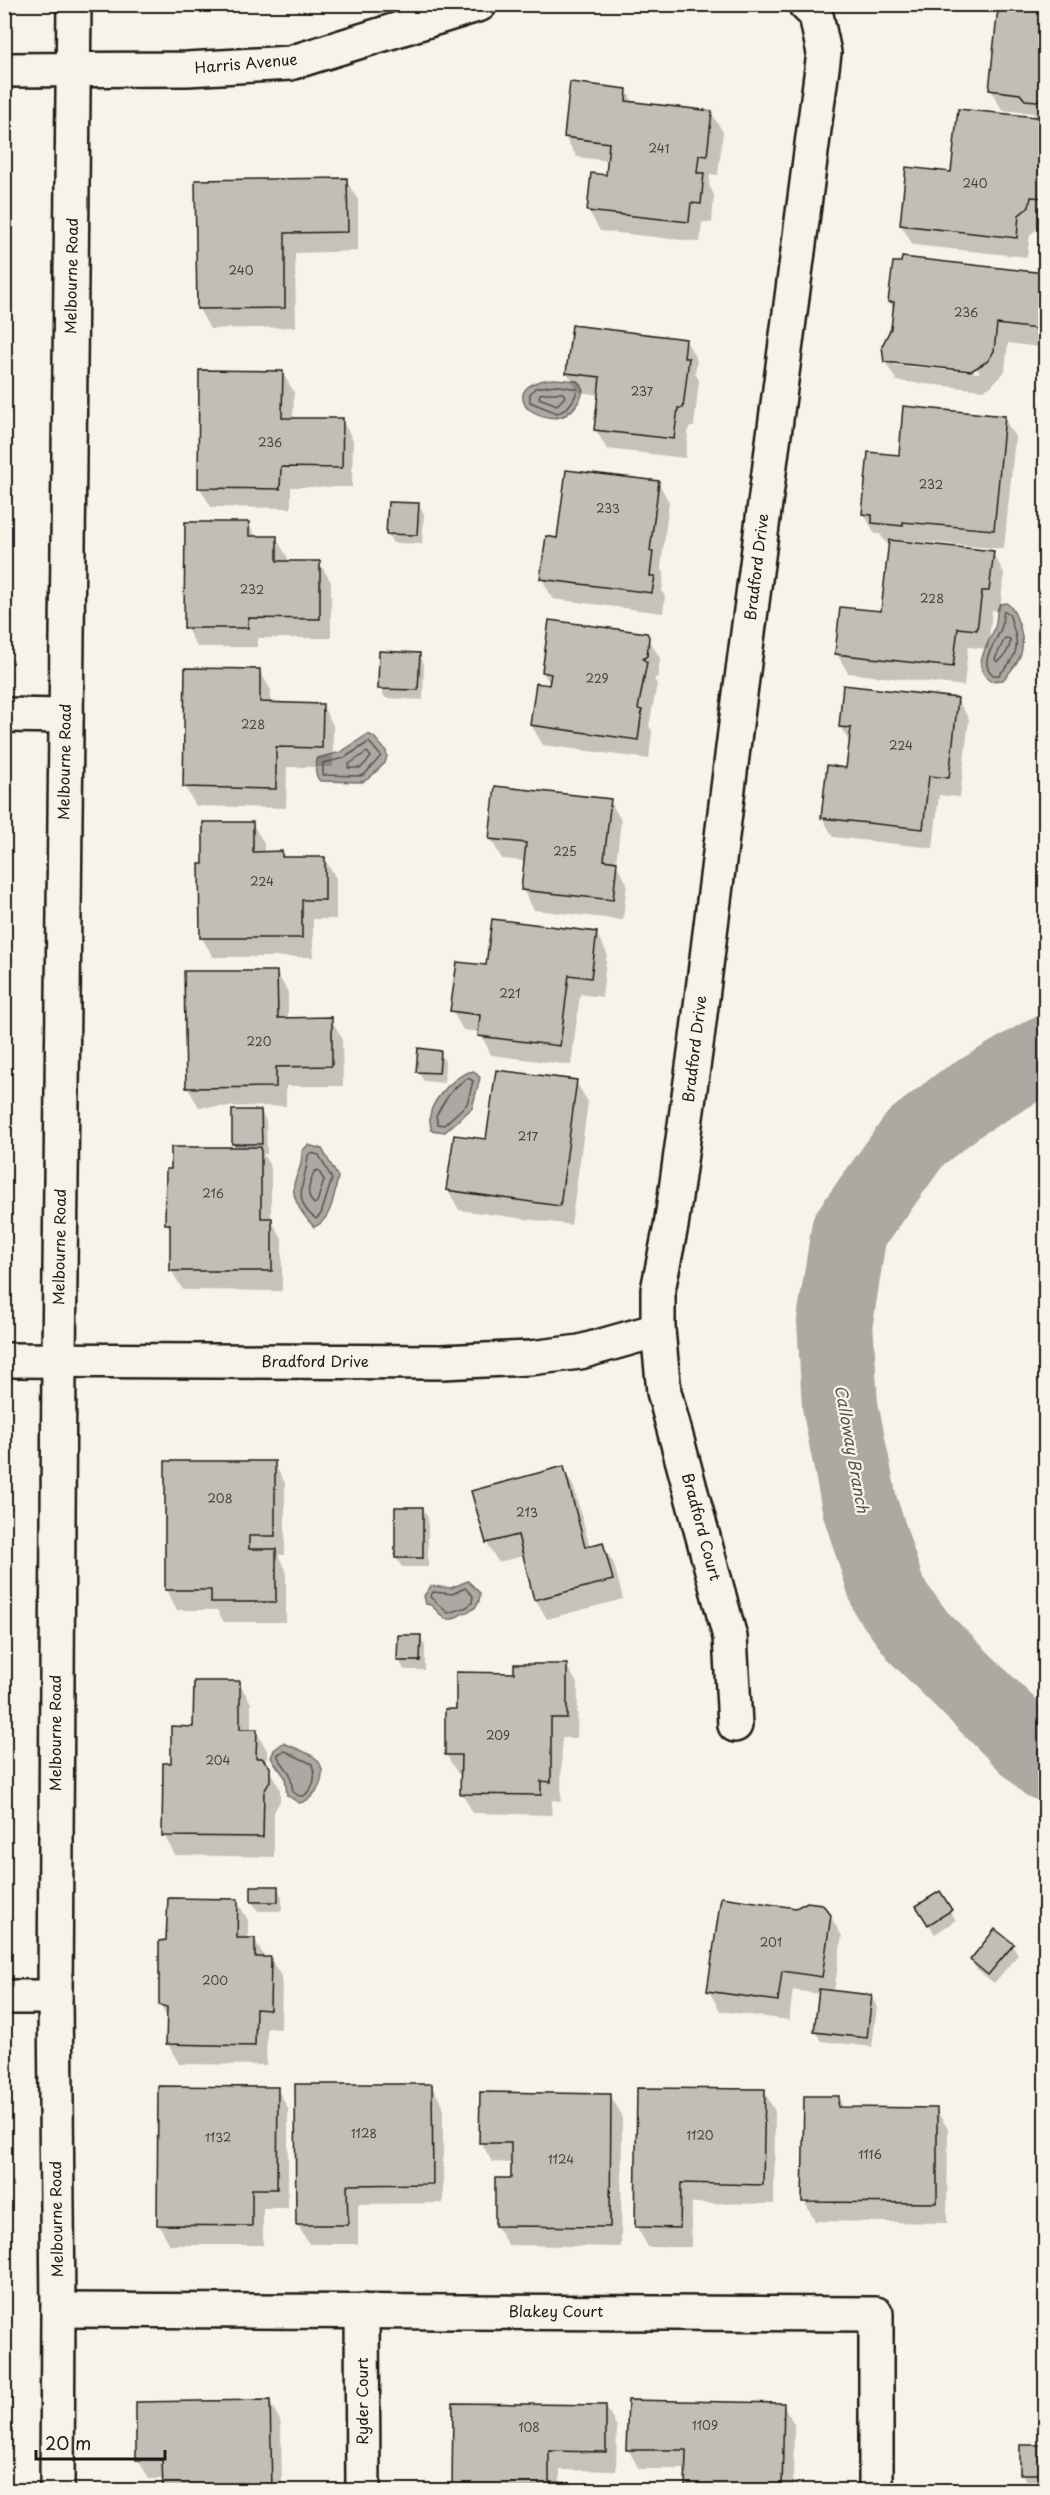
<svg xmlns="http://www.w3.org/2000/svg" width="1050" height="2495" viewBox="0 0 1050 2495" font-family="'Playpen Sans',sans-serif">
  <rect width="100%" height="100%" fill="#f7f3e8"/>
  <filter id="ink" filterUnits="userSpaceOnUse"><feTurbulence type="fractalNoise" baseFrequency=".0167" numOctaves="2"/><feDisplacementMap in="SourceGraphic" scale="12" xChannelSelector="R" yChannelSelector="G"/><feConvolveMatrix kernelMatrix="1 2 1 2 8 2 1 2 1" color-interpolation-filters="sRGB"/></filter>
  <g filter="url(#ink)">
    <g fill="#aca9a2" stroke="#72716c" stroke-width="1.5">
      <path d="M555,379L577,381L582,386C584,393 581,398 577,404C563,424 545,420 527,408C512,387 540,379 555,379Z"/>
      <path d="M1007,603C1015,610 1015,615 1019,624C1027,650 1021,660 1003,680L990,681C970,665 989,645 995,627C998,619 995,612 1000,604Z"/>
      <path d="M368,734L374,737L386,751L387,756L385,763L368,779L362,782L320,781C315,776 314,764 318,758L341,752Z"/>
      <path d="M474,1071L480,1078L472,1108L445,1132L431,1130C431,1125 429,1119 430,1115C433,1098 457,1073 474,1071Z"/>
      <path d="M308,1145L322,1149L338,1177C334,1194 332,1220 314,1227C304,1216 291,1200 294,1184C298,1170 302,1168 302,1151Z"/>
      <path d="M468,1581L480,1593C480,1614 465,1609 454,1619H445L431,1605L426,1604L424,1596L431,1586L451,1588Z"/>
      <path d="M283,1743C288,1745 312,1755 314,1757C332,1770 317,1800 299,1803L287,1795L285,1777L271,1758L274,1750Z"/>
    </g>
    <g fill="#0003" fill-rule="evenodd">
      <polygon points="1046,4 1046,216 1042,216 1039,227 1030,235 1027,257 913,245 901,225 952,174 1037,119 1033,113 1002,110 991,90"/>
      <polygon points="626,90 634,104 711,112 723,132 718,175 710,174 709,185 714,195 712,223 702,222 700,242 600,231 589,211 607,176 609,161 577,157 565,137"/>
      <polygon points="346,180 358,200 358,251 295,253 296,327 210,329 199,309 197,182"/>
      <path d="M1043,274L1046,279V348L1008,343L1005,371L990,387L983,390L897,381L885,362L894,310L889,301ZM894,362L979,370V373L894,365Z"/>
      <polygon points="686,341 697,360 695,373 699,380 694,427 689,427 685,458 607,449 595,429 600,395 579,392 567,372"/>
      <polygon points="282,372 294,392 293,419 342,420 353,440 352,487 291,487 291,508 211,507 200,488"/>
      <polygon points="1004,418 1015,437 1004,549 914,541 914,544 993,553 1004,573 1000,611 992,610 988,649 968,647 964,686 848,673 837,654 883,613 890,543 885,542 880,534 875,534 864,514 900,457"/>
      <polygon points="658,482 669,502 661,568 664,573 662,591 665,597 663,613 553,599 542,579 558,540"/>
      <polygon points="418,504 424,514 422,544 393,543 387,533"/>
      <polygon points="248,523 256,537 276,538 288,558 288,562 319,562 331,582 331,638 258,638 258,647 197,647 186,627"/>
      <polygon points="646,635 660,658 658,676 654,679 657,684 649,726 652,731 649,759 543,745 531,725 551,686 543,672"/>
      <polygon points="419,654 424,664 423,700 385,698 380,688"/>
      <polygon points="259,670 271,690 270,704 322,705 333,725 333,767 287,767 286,808 196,806 185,787"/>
      <polygon points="957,699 969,719 960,797 939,795 933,848 833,837 822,817 848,770 851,745 840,726"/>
      <polygon points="610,801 621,820 616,864 627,883 623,920 534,910 523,890 526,861 502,859 491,839"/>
      <polygon points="252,823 264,843 264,853 282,853 285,858 324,858 336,878 336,919 313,919 313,957 213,957 202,938"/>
      <polygon points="596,933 607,953 602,997 580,994 571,1065 491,1055 480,1032 463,1030 452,1010 488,967"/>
      <polygon points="276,972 288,992 288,1019 331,1019 342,1038 343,1086 286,1086 286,1106 199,1107 187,1087"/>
      <polygon points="440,1052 445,1062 444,1083 424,1081 418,1072"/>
      <polygon points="576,1082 588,1102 571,1225 459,1210 448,1190 488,1140"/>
      <polygon points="233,1111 261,1111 266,1121 267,1154 263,1154 271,1168 271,1220 282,1239 282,1291 183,1290 171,1270 171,1231 167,1223 236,1148 233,1144"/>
      <polygon points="274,1463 285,1483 285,1555 278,1555 286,1570 286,1622 224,1622 217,1610 177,1610 166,1590"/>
      <polygon points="563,1468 574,1488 590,1548 602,1544 614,1564 623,1599 547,1619 536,1600 524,1556 498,1562 487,1543"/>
      <polygon points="422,1508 428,1518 428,1567 402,1567 396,1558"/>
      <polygon points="420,1637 425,1646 425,1670 404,1670 399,1660"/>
      <polygon points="567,1666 578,1685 577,1738 562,1738 561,1801 552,1800 552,1815 473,1813 462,1793 462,1774 458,1774 446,1754 515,1674"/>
      <polygon points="239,1683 251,1703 251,1731 256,1731 267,1750 267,1766 280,1789 280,1801 274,1812 274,1857 175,1855 164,1835 173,1765 194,1728"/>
      <polygon points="277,1887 282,1897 282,1911 258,1911 252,1902"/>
      <polygon points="237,1901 248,1920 248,1940 255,1940 265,1958 270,1958 282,1978 281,2029 267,2028 266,2065 179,2064 168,2044 168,2019 160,2005 168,1941"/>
      <polygon points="950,1911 956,1920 935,1934 924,1916"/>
      <polygon points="830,1916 842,1936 834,1992 871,1997 877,2006 872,2047 821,2041 815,2031 820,1994 793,1990 789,2020 720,2011 709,1991"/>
      <polygon points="1012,1945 1018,1955 994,1983 977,1970 971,1960"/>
      <polygon points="431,2085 443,2105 443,2203 358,2204 358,2244 309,2244 297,2224"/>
      <polygon points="277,2089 288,2108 288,2208 263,2208 263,2245 170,2245 159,2225"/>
      <polygon points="764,2091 775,2111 774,2204 692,2203 691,2247 648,2247 637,2227"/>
      <polygon points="610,2095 622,2115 621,2247 508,2245 496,2226 513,2179 513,2163 492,2162 481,2142"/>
      <polygon points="838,2098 844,2109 936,2109 948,2129 947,2223 815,2221 804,2201"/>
      <polygon points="270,2402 281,2422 282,2490 164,2490 164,2479 149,2479 138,2459"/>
      <polygon points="455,2404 606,2407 617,2427 616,2471 560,2470 560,2484 568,2484 571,2490 453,2490"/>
      <polygon points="783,2404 794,2424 793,2490 687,2490 687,2469 639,2469 628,2449"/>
      <polygon points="1046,2447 1046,2490 1032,2490 1022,2473"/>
    </g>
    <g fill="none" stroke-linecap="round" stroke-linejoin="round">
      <g stroke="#565452" stroke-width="1.5">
        <path d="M555,385L577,389C576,399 567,411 557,413L530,402V394L535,388Z"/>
        <polygon points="547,393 563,393 565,397 557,405 539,398 540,394"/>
        <path d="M1004,611C1012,614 1010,619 1013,627C1021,648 1015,659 999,675H993C976,661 999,641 1002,625C1003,620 1002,616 1004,611Z"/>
        <path d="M1005,638L1010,639C1011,647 1004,659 997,662L995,659Z"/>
        <polygon points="369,742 381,756 365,774 360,776 323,775 323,763 344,758"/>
        <polygon points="367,752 371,757 361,768 348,768 349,764"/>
        <path d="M468,1078L473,1081L467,1104L444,1125L438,1124L436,1116C444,1101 453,1086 468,1078Z"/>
        <path d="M311,1153L319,1155L332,1179L321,1214L316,1219C289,1200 307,1180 308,1155Z"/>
        <path d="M318,1170L324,1180L317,1202L314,1204C304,1193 310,1184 314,1172Z"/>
        <polygon points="465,1588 473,1596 472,1603 467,1607 448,1613 430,1597 433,1592 452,1594"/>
        <path d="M285,1751L312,1764C316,1778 315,1786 304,1796H299L293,1792L290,1774L278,1757V1754Z"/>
      </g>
      <polyline stroke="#aca9a2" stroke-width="76" points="1046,1053 961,1103 916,1138 849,1231 835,1321 840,1405 860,1507 889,1597 919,1637 1046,1763"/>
    </g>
    <g fill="#c0beb5" stroke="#1c1c1c" stroke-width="1.5">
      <polygon points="1001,4 1046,4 1046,97 1042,96 1037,101 1025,100 1020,94 989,90 997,16"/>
      <polygon points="570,82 627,89 626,101 712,111 707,156 699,155 697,173 704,173 701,204 691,203 689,222 587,211 591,173 606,175 609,143 564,137"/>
      <polygon points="958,109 1046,118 1046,198 1031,197 1029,207 1019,215 1017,238 900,225 906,167 951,172"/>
      <polygon points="347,178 348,232 285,233 285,308 197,309 195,180"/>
      <polygon points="902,257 1044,273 1037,329 997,324 994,351 988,361 971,371 884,362 882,346 891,328 894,302 888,302 893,262 901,262"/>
      <polygon points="572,325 686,339 684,358 689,358 683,408 678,408 674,439 594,430 600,377 566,373"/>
      <polygon points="199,370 283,371 282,418 343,418 342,468 281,467 280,489 198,488"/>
      <polygon points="903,406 1005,416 994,530 903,522 903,526 872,523 872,515 862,514 868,452 899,455"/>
      <polygon points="566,470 659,481 650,551 653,551 650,576 655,576 652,593 540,579 546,536 557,538"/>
      <polygon points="388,502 419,503 417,535 386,534"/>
      <polygon points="185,522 249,522 249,536 277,536 277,561 320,561 320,619 248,618 248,628 184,628"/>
      <polygon points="889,540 994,551 989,591 982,591 977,630 958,628 953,667 835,654 840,607 881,611"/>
      <polygon points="549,620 647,633 649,637 647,656 643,659 647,662 638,709 642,710 638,740 530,725 536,683 549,685 551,674 542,672"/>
      <polygon points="379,651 420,653 418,690 378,689"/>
      <polygon points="185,668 260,669 260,702 323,704 322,748 276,747 276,789 183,787"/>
      <polygon points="843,685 958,698 949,778 929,776 923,829 821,818 827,765 846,768 851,728 839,727"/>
      <polygon points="495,786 611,799 604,860 617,862 613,900 521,890 526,843 489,839"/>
      <polygon points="203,822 253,822 253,852 282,851 282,857 325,857 325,900 302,900 302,938 200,938 199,864 203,864"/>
      <polygon points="492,919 597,932 591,978 569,975 560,1046 478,1036 480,1015 450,1011 457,962 486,965"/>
      <polygon points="184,971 277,971 278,1018 332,1017 332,1066 276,1067 276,1087 186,1088"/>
      <polygon points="418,1048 441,1051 439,1073 416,1072"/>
      <polygon points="496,1070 577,1080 560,1206 446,1190 454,1135 486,1139"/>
      <polygon points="232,1110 261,1110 262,1144 232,1144"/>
      <polygon points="171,1147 261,1147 261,1218 272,1218 272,1271 170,1271 170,1224 165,1224 166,1169 171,1169"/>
      <polygon points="165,1461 275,1461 275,1536 249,1536 249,1549 276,1549 276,1602 211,1602 211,1590 165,1590"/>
      <polygon points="564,1466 585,1547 603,1542 613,1580 534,1600 518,1535 486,1543 471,1491"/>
      <rect x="395" y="1507" width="28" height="51"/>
      <polygon points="398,1635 421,1635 420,1661 397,1661"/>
      <polygon points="514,1664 567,1664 567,1718 551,1718 551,1782 541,1781 541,1795 460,1794 461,1755 445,1755 445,1709 456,1709 456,1672 514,1673"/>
      <polygon points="194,1681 240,1681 240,1729 257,1729 256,1758 262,1758 270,1767 270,1781 264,1792 263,1837 162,1836 163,1763 171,1763 171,1726 193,1727"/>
      <rect x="251" y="1886" width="27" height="16"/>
      <polygon points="940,1891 952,1910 928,1925 916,1906"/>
      <polygon points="721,1897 796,1908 807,1902 822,1904 831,1915 822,1977 782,1971 778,2001 707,1991"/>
      <polygon points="168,1898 238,1899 237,1938 255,1938 255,1957 271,1957 270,2010 256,2009 255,2046 166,2044 167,2007 159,2005 159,1941 166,1940"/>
      <polygon points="995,1929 1014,1944 988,1975 970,1960"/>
      <polygon points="819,1989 872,1995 867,2038 814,2032"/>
      <polygon points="295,2084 432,2084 433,2184 347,2185 348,2225 296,2225"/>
      <polygon points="158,2086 278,2087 277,2189 252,2189 252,2226 157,2225"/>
      <polygon points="637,2088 765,2089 763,2185 681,2183 680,2228 635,2227"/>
      <polygon points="480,2092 611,2094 610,2227 495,2226 495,2178 511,2178 511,2143 479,2143"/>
      <polygon points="804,2096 839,2096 838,2107 937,2108 937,2203 802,2202"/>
      <polygon points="270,2400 272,2490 163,2490 162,2460 136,2460 136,2402"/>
      <polygon points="628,2400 784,2403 782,2490 685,2490 686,2450 626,2450"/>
      <polygon points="453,2403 606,2405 606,2452 549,2451 549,2482 569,2483 568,2490 452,2490"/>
      <polygon points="1020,2445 1046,2445 1046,2490 1042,2490 1042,2474 1020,2474"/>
    </g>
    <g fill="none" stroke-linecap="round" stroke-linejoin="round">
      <defs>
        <g id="street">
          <polyline points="4,70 187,69 290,63 480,4"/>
          <polyline points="4,715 66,716"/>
          <polyline points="4,1360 442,1362 530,1358 580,1352 658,1330"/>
          <polyline points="735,1725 730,1637 664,1392 658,1330 658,1290 671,1226 697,1038 735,732 824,53 816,15 805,4"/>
          <polyline points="4,1997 55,1997"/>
          <polyline points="58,2310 876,2314 876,2490"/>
          <polyline points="362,2311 363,2490"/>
        </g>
        <polyline id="secondary" points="57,2490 58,2310 55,1997 59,1361 74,4"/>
      </defs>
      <use href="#street" stroke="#1c1c1c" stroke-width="38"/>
      <use href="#secondary" stroke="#1c1c1c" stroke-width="38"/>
      <use href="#street" stroke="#f7f3e8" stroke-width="33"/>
      <use href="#secondary" stroke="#f7f3e8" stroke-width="33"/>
    </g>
  </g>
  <g text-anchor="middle" stroke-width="4.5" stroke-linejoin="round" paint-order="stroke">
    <g font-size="12" fill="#454442">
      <text x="659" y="153">241</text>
      <text x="975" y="188">240</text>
      <text x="241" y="275">240</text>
      <text x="966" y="317">236</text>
      <text x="642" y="396">237</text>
      <text x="270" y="447">236</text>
      <text x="931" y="489">232</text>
      <text x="608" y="513">233</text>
      <text x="252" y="594">232</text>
      <text x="932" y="603">228</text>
      <text x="597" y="683">229</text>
      <text x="253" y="729">228</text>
      <text x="901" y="750">224</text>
      <text x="565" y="856">225</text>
      <text x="262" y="886">224</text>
      <text x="510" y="998">221</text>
      <text x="259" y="1046">220</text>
      <text x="528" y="1141">217</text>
      <text x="213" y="1198">216</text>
      <text x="220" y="1503">208</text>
      <text x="527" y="1517">213</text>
      <text x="498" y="1740">209</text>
      <text x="218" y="1765">204</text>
      <text x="771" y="1947">201</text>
      <text x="215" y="1985">200</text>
      <text x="364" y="2138">1128</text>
      <text x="700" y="2140">1120</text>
      <text x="218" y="2142">1132</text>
      <text x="870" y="2159">1116</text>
      <text x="561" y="2164">1124</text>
      <text x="705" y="2430">1109</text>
      <text x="529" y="2432">108</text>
    </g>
    <g font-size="15" fill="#1c1c1c" stroke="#f7f3e8">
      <text transform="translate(246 64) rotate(-5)" y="5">Harris Avenue</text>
      <text transform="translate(72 276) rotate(-89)" y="5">Melbourne Road</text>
      <text transform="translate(757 567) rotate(-83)" y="5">Bradford Drive</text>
      <text transform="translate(65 762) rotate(-89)" y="5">Melbourne Road</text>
      <text transform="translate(695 1049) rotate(-83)" y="5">Bradford Drive</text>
      <text transform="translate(60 1247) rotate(-89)" y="5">Melbourne Road</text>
      <text x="315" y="1367">Bradford Drive</text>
      <text transform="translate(701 1527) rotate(75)" y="5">Bradford Court</text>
      <text transform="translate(56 1733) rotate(-90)" y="5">Melbourne Road</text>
      <text transform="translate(57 2219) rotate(-91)" y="5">Melbourne Road</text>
      <text x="556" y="2317">Blakey Court</text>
      <text transform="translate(363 2401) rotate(-90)" y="5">Ryder Court</text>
    </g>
    <g font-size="16" font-style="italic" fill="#565452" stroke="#f7f3e8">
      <text transform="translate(852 1449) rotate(80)" y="6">Calloway Branch</text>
    </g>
  </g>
  <rect width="1050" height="2495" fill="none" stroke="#f7f3e8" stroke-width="24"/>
  <rect x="12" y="12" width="1026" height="2471" fill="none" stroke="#1c1c1c" stroke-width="2" filter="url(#ink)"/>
  <path d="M36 2450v9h129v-9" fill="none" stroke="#1c1c1c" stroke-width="3"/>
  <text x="45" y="2450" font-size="18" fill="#1c1c1c" stroke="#f7f3e8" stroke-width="4.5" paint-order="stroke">20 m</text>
</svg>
